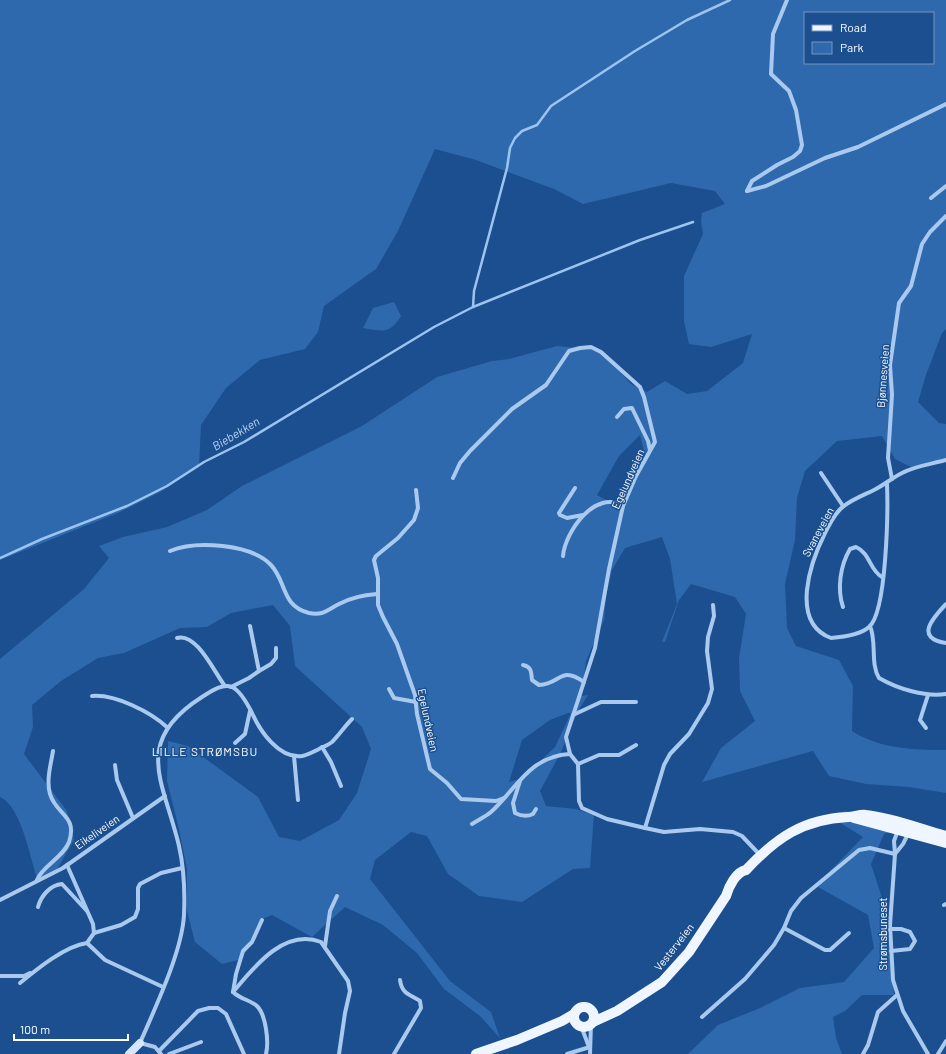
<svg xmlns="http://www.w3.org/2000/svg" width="946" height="1054" viewBox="0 0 946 1054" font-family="Barlow,sans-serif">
  <rect width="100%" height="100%" fill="#1b4f8f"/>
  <g fill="#2e69ad" fill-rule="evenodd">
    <path d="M0,0H946V329L942,333L926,375L918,402L939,423L946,424V459L911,467L895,459L882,436L837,441L805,471L797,498L795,540L785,584L787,628L796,646L839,660L853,686L852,731C880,749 914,750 946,750V793L909,787L866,784L829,776L813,751L702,782L721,748L755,721L740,691L739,658L746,614L735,597L691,584L679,600L665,642H662L677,604L670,559L662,537L625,548L612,570L606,596L604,620L586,661L582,696L588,695L578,711L561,752L540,791L546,806L576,809L594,815L590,868L573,869L522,902L479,896L448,874L427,836L411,832L375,860L370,879L450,981L491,1012L500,1038L480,1016L444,989L417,953L383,925L345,907L312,937L272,915L262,919L242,959L222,964L195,942L187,911V869L178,825L167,781L168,741L188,746L258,797L279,837L300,841L339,820L357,793L371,749L362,727L295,666L290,626L273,605L231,613L207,627L180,628L124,653L98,658L61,681L32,705L33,727L24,754L67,811L74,840L56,871L38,881C30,859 22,807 0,797V659L84,589L109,558L99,546L123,537L167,527L207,510L242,486L362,426L437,377L492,361L509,359L557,346L601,350L631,384L647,392L665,381L687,394L707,391L743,363L752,334L711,347L689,344L684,321V276L703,234L701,221L702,213L725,204L715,191L671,183L583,204L554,189L476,160L435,149L398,231L376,269L324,306L318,332L305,349L260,360L226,388L201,425L199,467L160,492L120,512L0,560ZM805,13H933V63H805ZM640,435L645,455L623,497L611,503L597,495L619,456ZM568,713H571L555,747L523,778L509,782L522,740L550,720Z"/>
    <path d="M394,302L401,316C389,335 383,331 363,328L373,308Z"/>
    <polygon points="845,811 932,830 908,828 884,834 871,864 885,907 894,995 862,995 845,1011 833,1017 836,1038 842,1054 688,1054 718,1025 760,1008 800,988 844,982 874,948 868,915 818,887 831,870 863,837 834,819"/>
  </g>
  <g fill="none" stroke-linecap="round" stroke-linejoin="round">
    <g stroke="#9cc4f0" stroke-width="2.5">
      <polyline points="473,307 474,291 507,168 510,148 515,138 522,131 537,125 551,106 635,51 687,20 730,0"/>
      <polyline points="0,558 42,539 127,506 167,486 204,462 244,442 434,327 473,307 640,240 693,222"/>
    </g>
    <g stroke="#a9c9ee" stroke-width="4">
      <polyline points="747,191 752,181 777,165 793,157 800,151 802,145 796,110 789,91 771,74 773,34 787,0"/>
      <polyline points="747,191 766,186 825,158 858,147 946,104"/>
      <polyline points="931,198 946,186"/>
      <polyline points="617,417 624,409 632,408 648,441 650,450"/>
      <polyline points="821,473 843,506"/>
      <polyline points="453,478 460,463 470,451 512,409 546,385 569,351 580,348 591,347 601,352 640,387 644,397 655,442 636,476 623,506 609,569 595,648 566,737 570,754 578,764 579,801 582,808 607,819 645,828"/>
      <polyline points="892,479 888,458 892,395 890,365 899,303 911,286 922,244 930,232 946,216"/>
      <path d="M887,484C888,509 887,612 869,627C860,635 843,637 831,638C789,622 811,561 825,533C830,524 835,512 844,506C853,499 864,495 874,490C884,485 892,478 902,473C915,466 932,464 946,460"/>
      <polyline points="575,488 559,513 560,515 567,518 583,515"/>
      <polyline points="416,490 418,508 414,520 398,538 376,556 374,560 378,578 378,605 383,617 397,644 415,695 417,714 430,769 447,783 461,799 496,801 504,798"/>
      <path d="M170,551C196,540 251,544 271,565C287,582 281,606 309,613C323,616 327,610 339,604C350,598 364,595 377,594"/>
      <path d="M563,556C565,532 595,489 623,506"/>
      <path d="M946,604C933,618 914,638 946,643"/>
      <polyline points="713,605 714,616 708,637 707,651 712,689 708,703 689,734 670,754 664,765 645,828 664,832 700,829 733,832 742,836 760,855"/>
      <path d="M843,607C837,589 840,566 850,549L856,547C870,553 870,571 882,577"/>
      <path d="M870,626C877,642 870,663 879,678C898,689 925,697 946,694"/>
      <path d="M177,638C197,632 215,674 225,686"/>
      <path d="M523,665C532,667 531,672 532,680L539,685C561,684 560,665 584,682"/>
      <polyline points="259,671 271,664 276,658 276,648"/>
      <polyline points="231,687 249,678 259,671 250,626"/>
      <polyline points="389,689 394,698 416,702"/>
      <path d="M92,696C115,694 151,712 168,728"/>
      <polyline points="573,715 601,702 636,702"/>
      <polyline points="926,728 920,720 928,695"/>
      <polyline points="235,743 245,734 250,711"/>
      <polyline points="322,747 331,762 341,786"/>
      <polyline points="294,756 298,800"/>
      <polyline points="578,764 599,755 619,755 636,745"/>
      <polyline points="115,765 117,780 133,818"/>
      <path d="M520,781L513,803L515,813C521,816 527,817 533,814L536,809"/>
      <path d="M472,824C478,820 485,817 491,812C517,788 530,756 570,754"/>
      <polyline points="898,830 894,841 895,854 890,925 893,980 903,1011 928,1054"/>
      <polyline points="895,854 903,844 908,834"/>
      <polyline points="67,865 93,924 94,933 87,943 105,960 163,987"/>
      <path d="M37,880C42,866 63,858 69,842C78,815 56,815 50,794C46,780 51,764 53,751"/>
      <polyline points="0,900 63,868 165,796"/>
      <polyline points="944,905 946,904"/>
      <path d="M38,907C41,896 50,885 62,884L87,911"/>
      <polyline points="784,928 825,950 830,950 849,933"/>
      <polyline points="890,929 901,929 910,932 915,941 910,949 891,951"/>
      <polyline points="94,933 121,925 135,917 138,909 138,888 140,884 161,873 182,868"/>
      <polyline points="325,946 330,911 337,896"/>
      <polyline points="0,976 24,976 30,973"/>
      <path d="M20,983C37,969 65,946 87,943"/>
      <path d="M233,992C254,967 284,928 321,942L348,981L350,991L345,1013L339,1054"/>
      <polyline points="233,992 236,974 243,951 252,942 262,920"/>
      <path d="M233,992C240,999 250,1000 257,1006C266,1015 269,1042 266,1054"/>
      <polyline points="702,1017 745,979 774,945 784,928 791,911 801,898 859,850 870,848 895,854"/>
      <polyline points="581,1026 589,1047"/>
      <polyline points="159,1051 198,1011 209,1008 218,1008 226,1014 244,1054"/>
      <path d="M161,1054L155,1047L140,1043C155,1008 182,952 184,915C185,892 184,868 179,846C164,782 131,742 202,697C210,692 222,683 232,687C241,691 248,705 252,713C260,731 279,759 302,756C308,755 313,752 319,749C323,747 328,745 332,742C339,735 345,726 352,719"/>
      <polyline points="169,1054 201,1042"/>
      <path d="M394,1054L421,1008L420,1001C409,994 402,994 400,980"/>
      <polyline points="567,1054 590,1047"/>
      <polyline points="590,1054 591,1024"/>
      <polyline points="863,1054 868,1045 878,1012 897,995"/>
      <polyline points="938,1054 946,1041"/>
    </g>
    <polyline stroke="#d6e6fa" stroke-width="8" points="129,1054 140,1043"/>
    <g stroke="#f0f6ff" stroke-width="10">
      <polyline points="854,818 946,843"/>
      <circle cx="584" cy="1017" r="10"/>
      <path d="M593,1022L617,1011L662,982L689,952L726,896C729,886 736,872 746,870C776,838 803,819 848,817C854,817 860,814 866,815C893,818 920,829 946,836"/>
      <polyline points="476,1054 517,1040 562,1021 574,1014"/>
    </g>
  </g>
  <g text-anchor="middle" stroke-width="3" stroke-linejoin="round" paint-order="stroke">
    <g font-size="11" fill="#fff" stroke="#1b4f8f">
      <text transform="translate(883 376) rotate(-86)" y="4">Bjønnesveien</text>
      <text transform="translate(628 479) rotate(-66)" y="4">Egelundveien</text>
      <text transform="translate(818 532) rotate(-62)" y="4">Svaneveien</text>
      <text transform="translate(428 720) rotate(78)" y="4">Egelundveien</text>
      <text transform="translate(97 832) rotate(-35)" y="4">Eikeliveien</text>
      <text transform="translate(883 934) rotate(-90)" y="4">Strømsbuneset</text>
      <text transform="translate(674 947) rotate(-52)" y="4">Vesterveien</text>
    </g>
    <g font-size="12" font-style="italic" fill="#b5d3f5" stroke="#1b4f8f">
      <text transform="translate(236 434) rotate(-31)" y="4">Biebekken</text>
    </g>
    <g font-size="12" letter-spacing="1" fill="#fff" stroke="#1b4f8f">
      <text x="205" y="756">LILLE STRØMSBU</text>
    </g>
  </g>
  <rect x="804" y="12" width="130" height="52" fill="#1b4f8f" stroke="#7695bc"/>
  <rect x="812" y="25" width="20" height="6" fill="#f0f6ff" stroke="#7695bc"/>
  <text x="840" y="32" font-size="12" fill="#ffffff">Road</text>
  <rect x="812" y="42" width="20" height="12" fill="#2e69ad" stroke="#7695bc"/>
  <text x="840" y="52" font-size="12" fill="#ffffff">Park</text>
  <path d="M14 1034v6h114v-6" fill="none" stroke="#ffffff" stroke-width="2"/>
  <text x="20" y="1034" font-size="12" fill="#ffffff" stroke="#1b4f8f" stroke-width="3" paint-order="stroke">100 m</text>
</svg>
